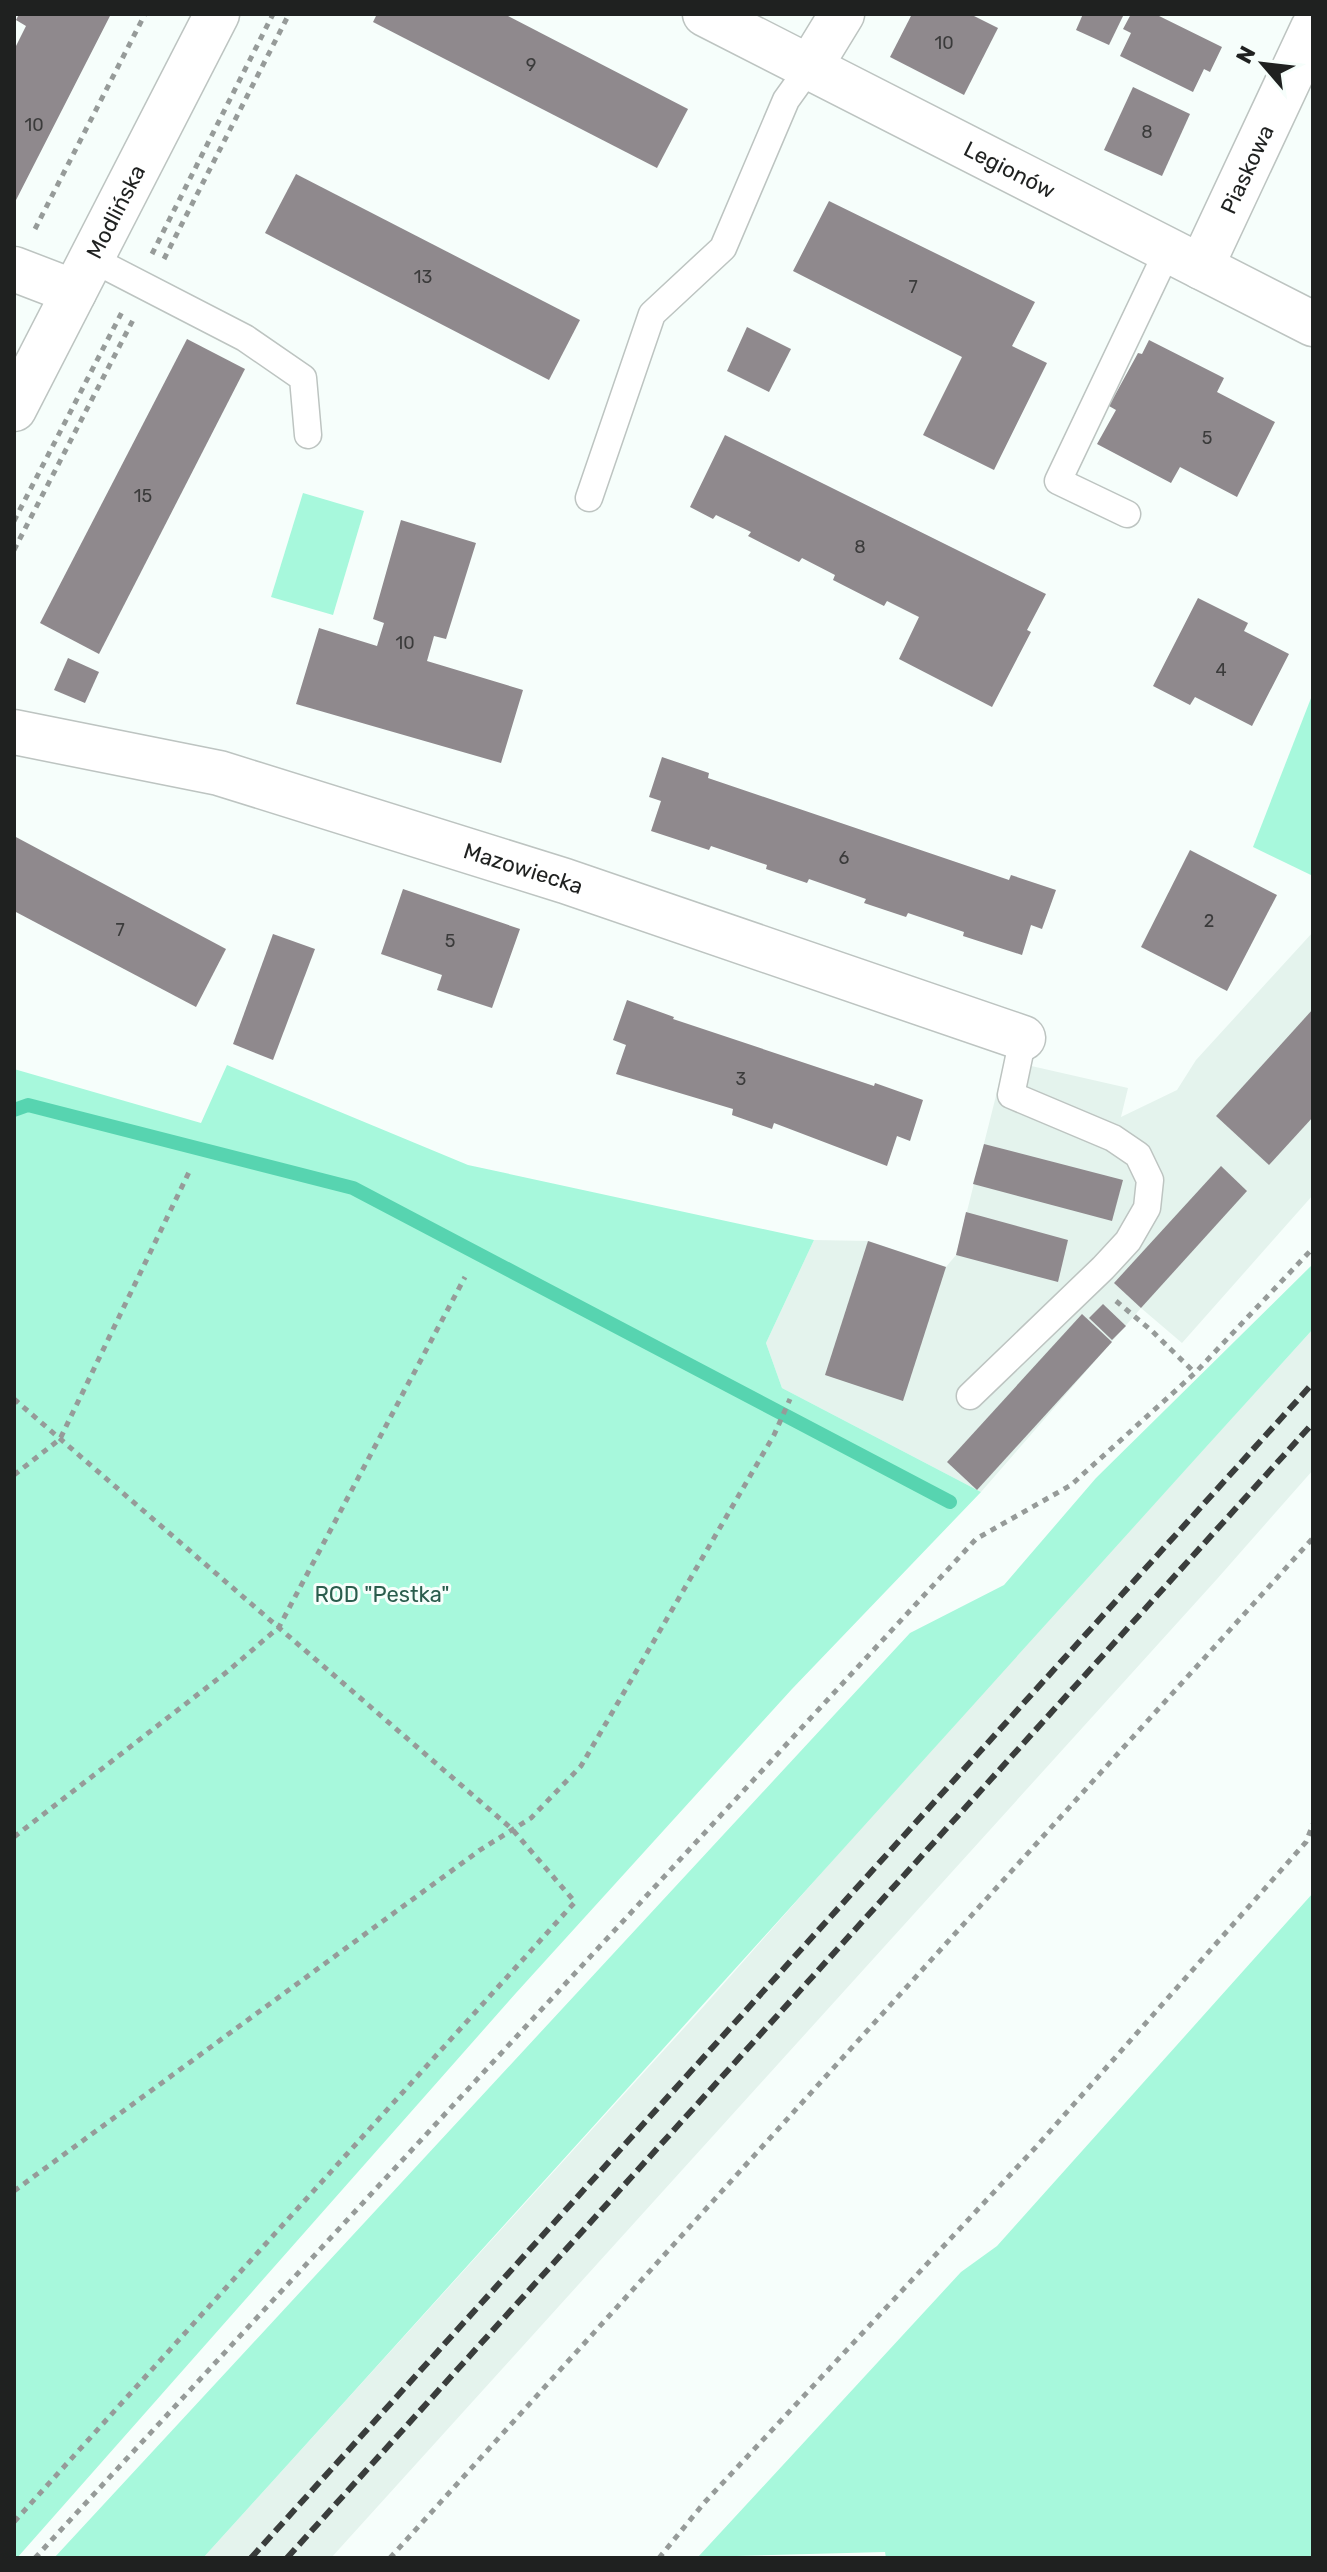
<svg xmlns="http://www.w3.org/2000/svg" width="1327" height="2572" viewBox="0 0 1327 2572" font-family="Rubik,sans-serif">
  <rect width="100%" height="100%" fill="#f6fefb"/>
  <g fill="#e4f3ed">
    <polygon points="1313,932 1313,1195 1182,1343 1141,1308 981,1492 782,1388 766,1343 814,1240 868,1241 946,1267 956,1255 1005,1060 1128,1088 1121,1117 1177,1090 1196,1060"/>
    <polygon points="1313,1329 1313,1470 1217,1579 331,2558 203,2558 704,2006 922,1759"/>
  </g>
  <g fill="#a7f8dc">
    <polygon points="303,493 364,511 333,615 271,597"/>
    <polygon points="1313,693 1313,876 1253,847"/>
    <polygon points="227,1065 468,1165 814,1240 766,1343 782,1388 981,1492 792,1689 516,1993 17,2558 14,2558 14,1069 201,1123"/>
    <path d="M1313,1264V1329C942,1738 574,2149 203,2558H54L910,1633L1004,1585L1096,1478Z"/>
    <polygon points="1313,1893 1313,2558 886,2558 885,2552 698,2557 961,2272 997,2246"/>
  </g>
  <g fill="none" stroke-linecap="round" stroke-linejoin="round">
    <polyline stroke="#57d4b0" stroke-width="14" points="14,1110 28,1105 353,1188 950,1502"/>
  </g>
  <g fill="#8f898d">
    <polygon points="19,14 111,14 14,204 14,50 26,26 16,20"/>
    <polygon points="377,14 504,14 688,109 657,168 373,22"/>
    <polygon points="912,14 970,14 998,28 964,95 890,57"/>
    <polygon points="1083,14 1124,14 1109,45 1076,30"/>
    <polygon points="1131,14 1155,14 1222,47 1210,72 1204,69 1193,92 1120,56 1131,33 1123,29"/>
    <polygon points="1133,87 1190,114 1162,176 1104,150"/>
    <polygon points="296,174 580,320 549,380 265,233"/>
    <polygon points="829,201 1035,302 1012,346 1047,363 994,470 923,435 962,357 793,271"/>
    <polygon points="747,327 791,349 769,392 727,371"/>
    <polygon points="187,339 245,369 99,654 40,623"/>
    <polygon points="1149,340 1224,378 1217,392 1275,422 1237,497 1180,467 1171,483 1097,444 1116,410 1109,406 1138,353 1142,354"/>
    <polygon points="725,435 1046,594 1027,630 1031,632 992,707 899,659 919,617 887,601 884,606 833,580 835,575 802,558 799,562 748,536 751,532 716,515 713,519 690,507"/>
    <polygon points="401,520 476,543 446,639 434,636 427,661 523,690 501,763 296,704 319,628 377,646 384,623 373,619"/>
    <polygon points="1198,598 1248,623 1244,631 1289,654 1252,726 1195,697 1190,705 1153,686"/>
    <polygon points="68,658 99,672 85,703 54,690"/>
    <polygon points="662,757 709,773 708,778 1009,880 1011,875 1056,890 1042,929 1031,925 1022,955 963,936 964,932 908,913 906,917 864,903 866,899 809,879 807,883 766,869 767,865 711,846 709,850 651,831 661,801 649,797"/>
    <polygon points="14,836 226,949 196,1007 14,911"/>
    <polygon points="1190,850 1277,895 1227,991 1141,947"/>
    <polygon points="403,889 520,929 492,1008 437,990 442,975 381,954"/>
    <polygon points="273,934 315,949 273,1060 233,1044"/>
    <polygon points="627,1000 674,1017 673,1019 874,1086 875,1083 923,1100 910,1141 897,1136 887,1166 774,1123 772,1129 732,1115 733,1109 616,1074 626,1045 613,1040"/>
    <polygon points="1313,1009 1313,1117 1269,1165 1216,1116"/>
    <polygon points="984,1144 1123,1180 1112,1221 973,1184"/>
    <polygon points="1221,1166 1247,1191 1141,1308 1114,1283"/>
    <polygon points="966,1212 1068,1240 1058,1282 956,1255"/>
    <polygon points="868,1241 946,1267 903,1401 825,1375"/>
    <polygon points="1103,1304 1126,1326 1112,1340 1089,1318"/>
    <polygon points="1082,1314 1112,1342 977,1490 947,1462"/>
  </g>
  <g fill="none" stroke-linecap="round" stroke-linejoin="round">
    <defs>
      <g id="service">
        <polyline points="92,259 245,338 303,378 308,435"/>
        <polyline points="589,498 652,314 723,248 786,100 809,68"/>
        <polyline points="1127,514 1058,481 1168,250"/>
        <polyline points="970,1396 1103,1268 1128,1241 1147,1208 1150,1180 1138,1155 1113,1138 1011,1095 1023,1038"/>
      </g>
      <g id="minor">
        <path id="s1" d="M705,14L1313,324"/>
        <polyline points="809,68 842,14"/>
        <path id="s2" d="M1201,267L1313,28"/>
        <polyline points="14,269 74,292"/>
        <path id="s3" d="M14,732L219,773L565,881L1023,1038"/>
      </g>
      <g id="secondary">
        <path id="s4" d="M14,409L217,14"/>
      </g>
    </defs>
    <use href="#service" stroke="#bdc4c1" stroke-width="29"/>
    <use href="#minor" stroke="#bdc4c1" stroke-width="47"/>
    <use href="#secondary" stroke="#bdc4c1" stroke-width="47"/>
    <g stroke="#969b99" stroke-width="5" stroke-dasharray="6 6" stroke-linecap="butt">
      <polyline points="35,229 145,14"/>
      <polyline points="152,254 273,14"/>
      <polyline points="164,259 289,14"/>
      <polyline points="14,521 122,312"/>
      <polyline points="14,550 134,318"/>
      <polyline points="1116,1301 1152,1331 1195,1373"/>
      <polyline points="14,1399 512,1829 575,1902 14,2522"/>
      <polyline points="14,1475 60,1439 191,1168"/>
      <polyline points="14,1837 228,1671 279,1627 465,1277"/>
      <polyline points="14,2191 480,1850 531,1818 581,1766 774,1435 790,1399"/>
      <polyline points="35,2558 976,1539 1071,1485 1195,1373 1313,1248"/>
      <polyline points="390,2558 1313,1538"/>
      <polyline points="659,2558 704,2503 1036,2147 1306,1842 1313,1824"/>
    </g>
    <use href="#service" stroke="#fff" stroke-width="26"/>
    <use href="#minor" stroke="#fff" stroke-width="44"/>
    <use href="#secondary" stroke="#fff" stroke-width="44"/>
    <g stroke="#3a3d3c" stroke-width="6" stroke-dasharray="12 6" stroke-linecap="butt">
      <polyline points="251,2558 1313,1383"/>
      <polyline points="287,2558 1313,1423"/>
    </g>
  </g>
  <g text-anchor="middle" stroke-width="6" stroke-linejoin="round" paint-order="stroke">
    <g font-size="18" fill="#3b3b3b">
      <text x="944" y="49">10</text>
      <text x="531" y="71">9</text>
      <text x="34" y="131">10</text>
      <text x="1147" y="138">8</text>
      <text x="423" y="283">13</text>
      <text x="913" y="293">7</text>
      <text x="1207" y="444">5</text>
      <text x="143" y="502">15</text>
      <text x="860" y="553">8</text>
      <text x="405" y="649">10</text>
      <text x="1221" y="676">4</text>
      <text x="844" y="864">6</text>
      <text x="1209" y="927">2</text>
      <text x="120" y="936">7</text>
      <text x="450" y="947">5</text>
      <text x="741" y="1085">3</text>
    </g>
    <g font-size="22" fill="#1f2120" stroke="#f6fefb">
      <text dy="8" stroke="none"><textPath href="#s1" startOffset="342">Legionów</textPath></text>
      <text dy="8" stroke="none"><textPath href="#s2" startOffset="108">Piaskowa</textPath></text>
      <text dy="8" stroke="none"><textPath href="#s4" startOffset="222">Modlińska</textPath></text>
      <text dy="8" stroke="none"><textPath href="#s3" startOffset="528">Mazowiecka</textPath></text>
    </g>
    <g font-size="22" fill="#2a5d4d" stroke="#f6fefb">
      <text x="382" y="1602">ROD "Pestka"</text>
    </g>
  </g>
  <rect width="1327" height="2572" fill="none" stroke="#1f2120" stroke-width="32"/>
  <g transform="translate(1263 64) rotate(298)" stroke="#f6fefb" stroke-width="6" paint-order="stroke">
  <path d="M0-6L14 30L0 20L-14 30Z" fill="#1f2120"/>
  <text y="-12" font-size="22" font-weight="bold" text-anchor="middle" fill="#1f2120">N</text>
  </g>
</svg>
